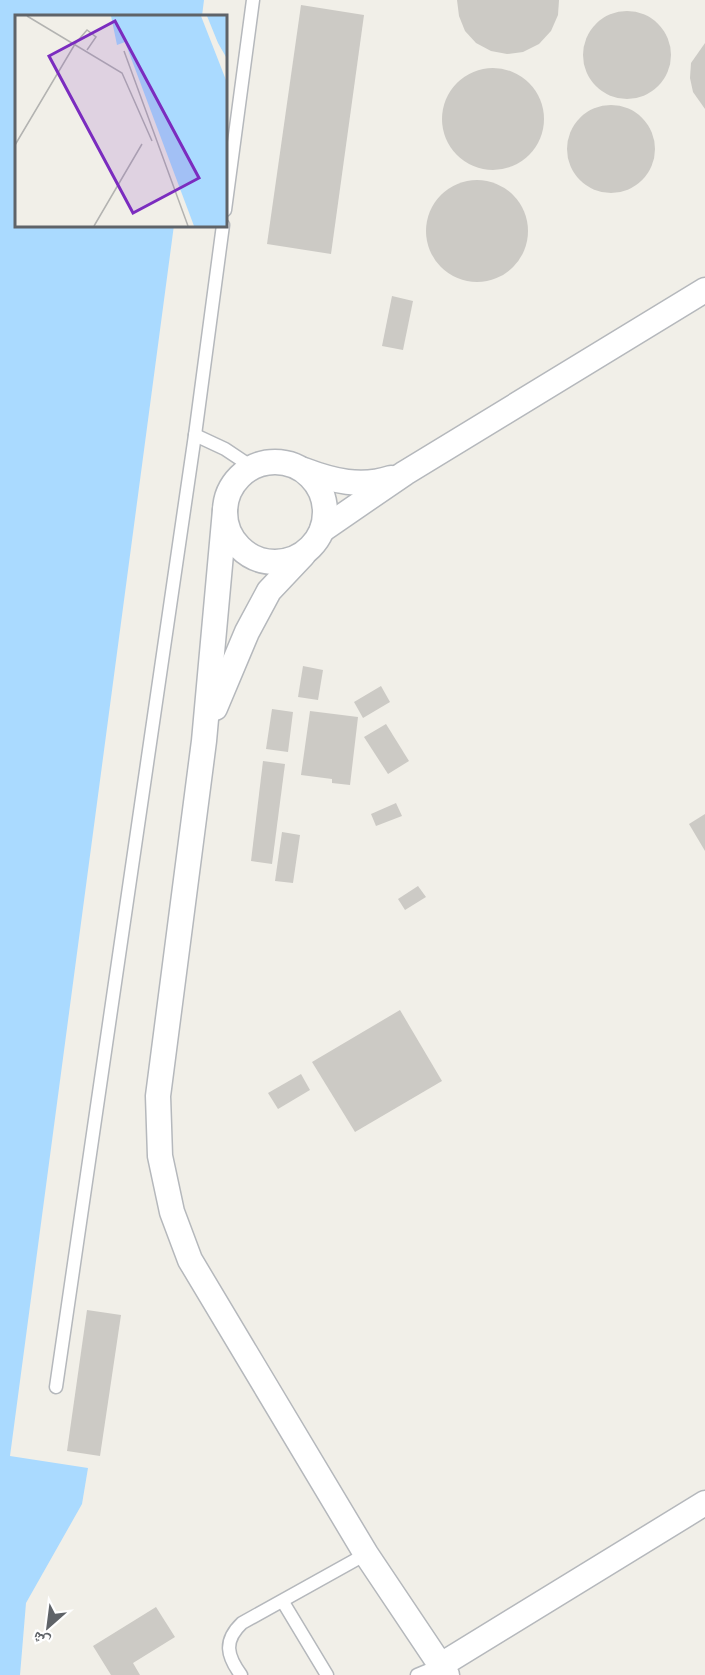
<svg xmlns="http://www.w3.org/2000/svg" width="705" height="1675" viewBox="0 0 705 1675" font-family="'IBM Plex Sans','Noto Naskh Arabic',sans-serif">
  <rect width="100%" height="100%" fill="#f1efe8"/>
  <polygon fill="#aadaff" points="0,0 204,0 202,16 16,16 16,225 174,225 10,1456 88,1468 82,1504 26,1603 20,1675 0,1675"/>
  <g fill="#cccac5">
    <polygon points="457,0 559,0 558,15 551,31 539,44 523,52 507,54 491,51 476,43 465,31 459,16"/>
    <polygon points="301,5 364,15 331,254 267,244"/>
    <circle cx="627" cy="55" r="44"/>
    <polygon points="705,43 705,109 693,92 690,78 691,63"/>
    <circle cx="493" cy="119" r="51"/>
    <circle cx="611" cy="149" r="44"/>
    <circle cx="477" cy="231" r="51"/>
    <polygon points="392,296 413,301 403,350 382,346"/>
    <polygon points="303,666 323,670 318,700 298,697"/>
    <polygon points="381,686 390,702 363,718 354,702"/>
    <polygon points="272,709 293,712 288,752 266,749"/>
    <polygon points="310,711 358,717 350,785 332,783 332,779 301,775"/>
    <polygon points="386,724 409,761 388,774 364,737"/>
    <polygon points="263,761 285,764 272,864 251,861"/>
    <polygon points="396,803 402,816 376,826 371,814"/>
    <polygon points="705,814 705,851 689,824"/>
    <polygon points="282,832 300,835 293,883 275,881"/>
    <polygon points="418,886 426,897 405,910 398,899"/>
    <polygon points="400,1010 442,1081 355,1132 312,1062"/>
    <polygon points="301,1074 310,1090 278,1109 268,1093"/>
    <polygon points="87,1310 121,1315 100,1456 67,1451"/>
    <polygon points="156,1607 175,1637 133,1663 140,1675 111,1675 93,1646"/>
  </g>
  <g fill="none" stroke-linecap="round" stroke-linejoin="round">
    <defs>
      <g id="lane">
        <polyline points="225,210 253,0"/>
        <polyline points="195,435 225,449 252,467"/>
        <polyline points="56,1387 195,435 223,225"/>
        <polyline points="283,1602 327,1675"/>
        <path d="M241,1675C227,1656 223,1641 242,1623L366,1554"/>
        <polyline points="417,1675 441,1665"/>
      </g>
      <g id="street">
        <circle cx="275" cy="512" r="50"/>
        <path d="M304,470C333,481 361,488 391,478"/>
        <polyline points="225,510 204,741 158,1096 160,1156 172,1212 190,1260 366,1554 447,1675"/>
        <polyline points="322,530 405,473 705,290"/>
        <polyline points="215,708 247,632 269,591 303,555"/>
        <polyline points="441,1665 705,1503"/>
      </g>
    </defs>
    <use href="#lane" stroke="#b5b8bc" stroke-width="15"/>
    <use href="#street" stroke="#b5b8bc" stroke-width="27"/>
    <use href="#lane" stroke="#fff" stroke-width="12"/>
    <use href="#street" stroke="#fff" stroke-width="24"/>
  </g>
  <g transform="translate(15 15)">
    <rect width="212" height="212" fill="#f1efe8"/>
    <path d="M96,1H186L211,65V211H179L110,27L102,30ZM192,1H211V42L203,28Z" fill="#aadaff"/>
    <path fill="none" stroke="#b3b3b1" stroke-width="1.5" d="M12,1L107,58L137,126M109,36L173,211M0,130L60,29L72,15L81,22L72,35M79,211L127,129"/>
    <path fill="#7b2cbf" fill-opacity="0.15" stroke="#7b2cbf" stroke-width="3" d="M100,6L184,163L118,198L34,41Z"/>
    <rect width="212" height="212" fill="none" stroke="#5f6368" stroke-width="3"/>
  </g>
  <g transform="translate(48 1627) rotate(208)" stroke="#ffffff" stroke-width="4.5" paint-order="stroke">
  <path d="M0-4.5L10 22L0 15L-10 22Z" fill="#5f6368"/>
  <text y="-9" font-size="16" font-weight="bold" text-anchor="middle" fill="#5f6368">ش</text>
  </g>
</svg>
